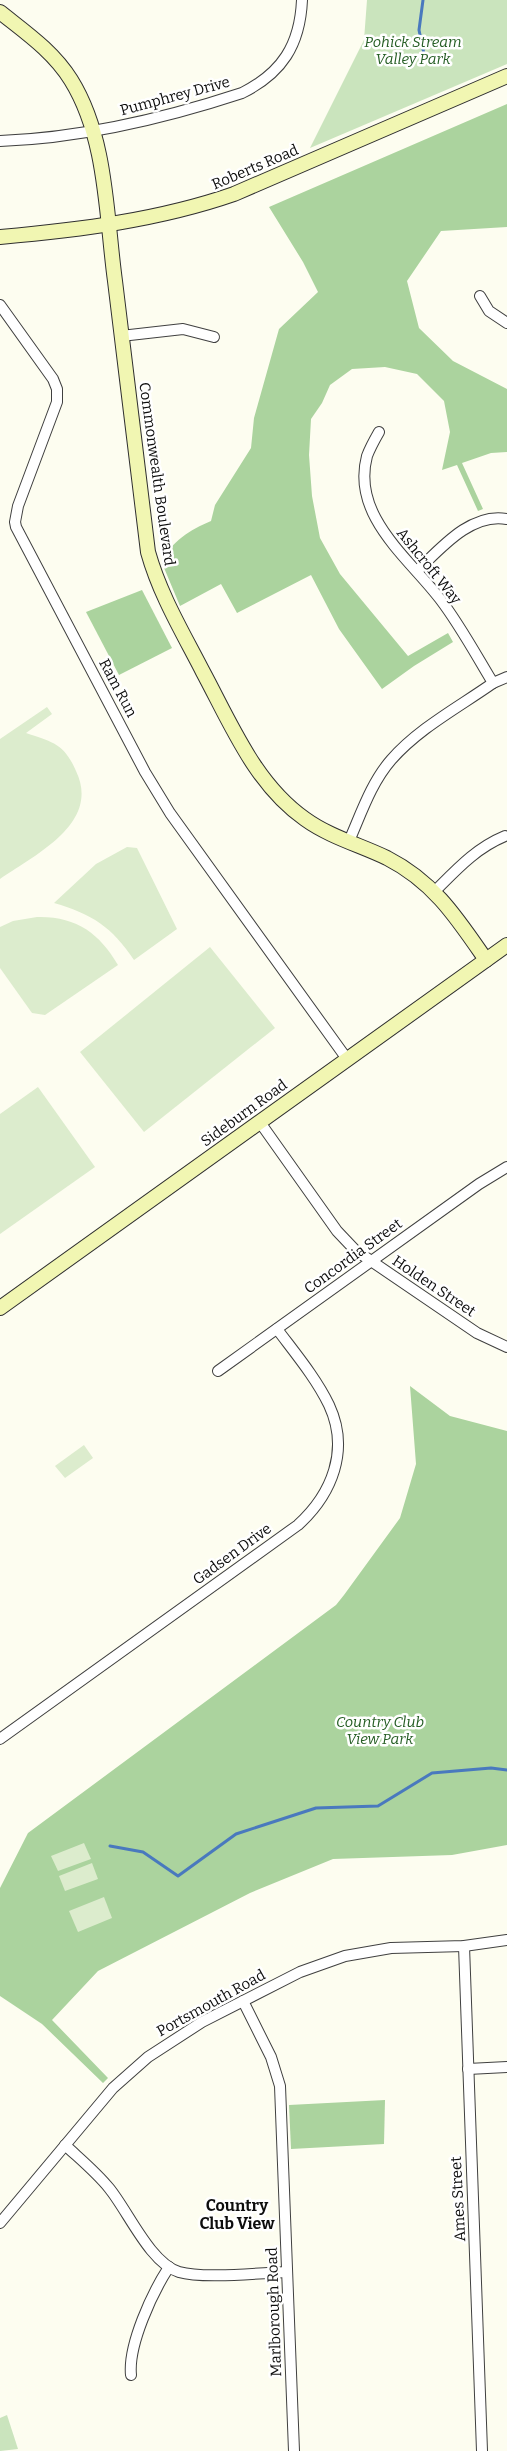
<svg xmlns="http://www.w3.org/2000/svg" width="507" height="2451" viewBox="0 0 507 2451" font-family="Bitter,serif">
  <rect width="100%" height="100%" fill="#fdfdf0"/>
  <g fill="#cae4bd">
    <polygon points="367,0 507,0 507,64 310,148 364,40"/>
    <polygon points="7,2415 18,2449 0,2451 0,2418"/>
  </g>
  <g fill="#abd39e">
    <path d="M507,104V227L441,231L407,281L419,328L453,361L507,389V452L491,453L462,463L483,509L478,511L457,465L442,470L450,432L444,401L417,374L385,367L352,369L330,385L322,403L311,419L309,455L312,496L320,538L340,574L408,656L448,633L453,642L414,666L382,689L339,629L311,575L237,613L221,584L180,606L162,563C171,541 190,530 211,521L215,505L251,448L254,418L279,329L318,292L303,262L269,207Z"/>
    <polygon points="142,590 172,648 119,675 86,612"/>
    <polygon points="410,1386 450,1416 507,1431 507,1845 452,1855 333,1859 250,1893 98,1971 52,2020 108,2078 103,2083 42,2024 0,1996 0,1888 28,1833 336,1605 344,1595 400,1518 416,1464"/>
    <polygon points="385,2100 384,2144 291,2149 289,2105"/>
  </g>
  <g fill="#dceccd">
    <path d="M47,707L52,714L26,733C52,742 64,743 76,771C101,823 36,854 0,879V739Z"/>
    <path d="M127,847L137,848L177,929L134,960C112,927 92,914 54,903L96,864Z"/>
    <path d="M37,917C76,916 99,933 118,965L45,1015L32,1013L0,968V927L13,921Z"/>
    <polygon points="210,947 275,1028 144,1132 80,1052"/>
    <polygon points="38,1087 95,1167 0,1234 0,1114"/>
    <polygon points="84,1445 93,1458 65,1478 55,1466"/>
    <polygon points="84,1843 91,1859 58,1871 51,1856"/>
    <polygon points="92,1863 98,1879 65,1891 59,1876"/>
    <polygon points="104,1897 112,1918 78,1932 69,1911"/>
  </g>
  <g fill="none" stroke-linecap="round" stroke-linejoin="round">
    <g stroke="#4979be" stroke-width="3">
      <polyline points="423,0 419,30 424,54 435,62"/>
      <polyline points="110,1846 143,1852 178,1876 236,1834 316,1808 378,1806 432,1773 491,1768 507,1770"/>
    </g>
    <defs>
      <g id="street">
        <path d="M0,141C83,138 163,119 242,93C282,73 300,45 302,0"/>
        <polyline points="480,296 489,311 507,323"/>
        <polyline points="0,305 53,379 57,389 57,402 18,506 15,522 16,527 145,772 170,813 347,1059"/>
        <polyline points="121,336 183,329 214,337"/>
        <path d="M379,432C375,439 370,448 367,456C351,516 409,558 440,599C460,625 476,655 493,683"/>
        <path d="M417,571C440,549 471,512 507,519"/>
        <path d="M349,841C361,814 371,783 391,760C419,728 459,707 493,683L507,677"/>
        <path d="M435,891C457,869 476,848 505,836"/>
        <polyline points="259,1121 337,1231 355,1250 477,1333 507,1347"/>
        <polyline points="218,1371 479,1184 507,1167"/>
        <path d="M0,1739L298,1525C332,1494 350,1450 329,1405C316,1378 295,1353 277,1329"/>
        <polyline points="464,1946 482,2451"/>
        <polyline points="243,2001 271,2057 280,2086 294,2451"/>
        <polyline points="468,2069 507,2067"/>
        <path d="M65,2145C80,2159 96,2172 109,2188C128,2211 150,2263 179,2272C203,2279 259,2273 286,2272"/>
        <polyline points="0,2223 113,2088 148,2057 202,2022 300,1972 345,1956 391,1948 464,1946 507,1940"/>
        <path d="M131,2375C128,2345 152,2293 169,2267"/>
      </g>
      <g id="secondary">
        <path d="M0,12C25,32 53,51 71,80C107,138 106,215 115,281C126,371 137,462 148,552C160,595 183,633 203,672C231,724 255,784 305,819C330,837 360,845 387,858C434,882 457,918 486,960"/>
        <path d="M0,237C79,230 159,220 234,194L507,76"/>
        <polyline points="0,1308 507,945"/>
      </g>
    </defs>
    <use href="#street" stroke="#404040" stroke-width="12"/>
    <use href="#secondary" stroke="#2f2f2f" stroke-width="16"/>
    <use href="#street" stroke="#fff" stroke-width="10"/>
    <use href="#secondary" stroke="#f1f6b2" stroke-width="14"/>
  </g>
  <g text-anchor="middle" stroke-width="5" stroke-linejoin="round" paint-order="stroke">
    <g font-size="15" font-style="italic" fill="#265e25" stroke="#fff">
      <text x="413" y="47">Pohick Stream<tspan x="413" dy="17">Valley Park</tspan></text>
      <text x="380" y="1727">Country Club<tspan x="380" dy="17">View Park</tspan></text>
    </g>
    <g font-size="15" fill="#0d0d0d" stroke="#fff">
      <text transform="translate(175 96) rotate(-15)" y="5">Pumphrey Drive</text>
      <text transform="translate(255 167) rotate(-23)" y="5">Roberts Road</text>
      <text transform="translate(157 474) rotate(82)" y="5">Commonwealth Boulevard</text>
      <text transform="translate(429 566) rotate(51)" y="5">Ashcroft Way</text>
      <text transform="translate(118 688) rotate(62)" y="5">Ram Run</text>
      <text transform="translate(244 1113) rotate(-36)" y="5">Sideburn Road</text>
      <text transform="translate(353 1256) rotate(-36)" y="5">Concordia Street</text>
      <text transform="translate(434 1286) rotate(34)" y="5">Holden Street</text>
      <text transform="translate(232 1554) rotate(-36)" y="5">Gadsen Drive</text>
      <text transform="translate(211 2003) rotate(-29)" y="5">Portsmouth Road</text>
      <text transform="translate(458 2199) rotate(-93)" y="5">Ames Street</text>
      <text transform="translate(274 2312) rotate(-92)" y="5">Marlborough Road</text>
    </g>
    <g font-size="16" font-weight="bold" fill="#0d0d0d" stroke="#fff">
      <text x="237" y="2211">Country<tspan x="237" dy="18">Club View</tspan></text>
    </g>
  </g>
</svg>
